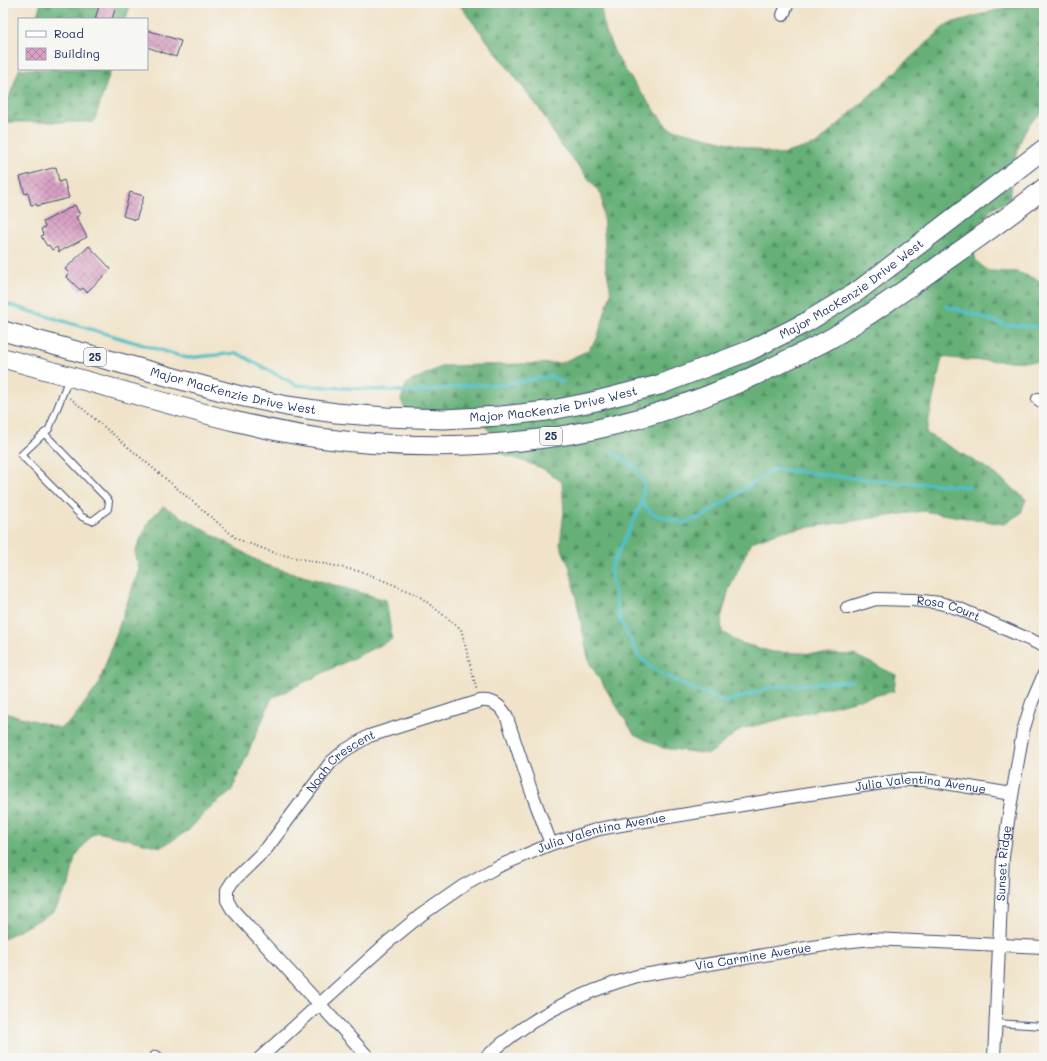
<svg xmlns="http://www.w3.org/2000/svg" width="1047" height="1061" viewBox="0 0 1047 1061" font-family="Mali,sans-serif">
  <defs>
    <pattern id="forest-firs" width="22" height="20" patternUnits="userSpaceOnUse"><rect width="22" height="20" fill="#66b078"/><path d="M5 1l3.5 6h-7zM16 11l3.5 6h-7z" fill="#539066"/></pattern>
    <pattern id="building-cross-hatch" width="8" height="8" patternUnits="userSpaceOnUse"><rect width="8" height="8" fill="#d9a0c2"/><path d="M0 0l8 8M0 8l8-8" fill="none" stroke="#af83a1"/></pattern>
  </defs>
  <rect width="100%" height="100%" fill="#f6f6f2"/>
  <filter id="ink" filterUnits="userSpaceOnUse"><feTurbulence type="fractalNoise" baseFrequency=".025" numOctaves="2"/><feDisplacementMap in="SourceGraphic" scale="8" xChannelSelector="R" yChannelSelector="G"/><feConvolveMatrix kernelMatrix="1 2 1 2 8 2 1 2 1" color-interpolation-filters="sRGB"/></filter>
  <filter id="wash" filterUnits="userSpaceOnUse"><feTurbulence type="fractalNoise" baseFrequency=".012" numOctaves="4" result="noise"/><feDisplacementMap in="SourceGraphic" scale="16" xChannelSelector="R" yChannelSelector="G"/><feGaussianBlur stdDeviation="0.9" result="paint"/><feColorMatrix in="noise" values="0 0 0 0 0 0 0 0 0 0 0 0 0 0 0 0 0 1.4 0 .05"/><feComposite in="paint" operator="in"/></filter>
  <g filter="url(#wash)">
    <rect width="100%" height="100%" fill="#f0e3c9"/>
    <g fill="url(#forest-firs)" stroke="#40706b">
      <polygon points="41,3 131,3 126,19 36,19"/>
      <path d="M458,3H601C601,49 642,92 668,128L779,155L817,144L947,24L1022,3H1044V112C1016,126 1013,172 1010,199L990,211L974,235L972,244L976,261L988,271L1017,272L1044,282V362L968,360L942,357L926,433L990,470L1026,499L1021,513L1004,524L923,511L783,531L751,542L729,589L721,618L722,632L738,642L772,652L854,655L896,675L894,691L741,729L709,754L663,748L634,734L589,662L570,568L560,545L564,511L562,482L542,468L498,452L494,435L480,422L405,409L401,400L407,383L443,366L561,363L587,351L597,339L611,293L606,267L602,195L560,144L541,111Z"/>
      <polygon points="19,69 111,69 94,122 3,122 3,116"/>
      <polygon points="163,506 265,565 386,600 392,639 272,698 231,792 208,809 189,830 161,847 97,832 90,837 75,857 69,885 54,912 3,939 3,712 60,728 71,721 98,686 139,569 135,552 149,521"/>
    </g>
    <g fill="none" stroke-linecap="round" stroke-linejoin="round">
      <g stroke="#51bfc6" stroke-width="3.5">
        <polyline points="3,303 187,358 237,353 296,385 415,392 473,385 501,385 551,376 563,382"/>
        <polyline points="946,306 1006,325 1044,327"/>
        <polyline points="612,452 635,467 644,484 642,503 610,569 619,618 639,656 650,667 677,682 726,702 772,687 852,681"/>
        <polyline points="642,503 653,514 684,523 702,517 774,469 900,483 938,484 969,487"/>
      </g>
    </g>
    <g id="blocks">
      <g fill="url(#building-cross-hatch)">
        <polygon points="100,3 117,3 112,19 95,19"/>
        <polygon points="147,30 181,41 176,57 147,47"/>
        <polygon points="56,167 59,182 64,180 69,198 37,206 36,204 31,205 28,193 25,194 20,177"/>
        <polygon points="130,192 144,196 136,220 123,216"/>
        <polygon points="75,205 80,215 76,217 87,237 59,252 57,247 52,250 49,245 47,246 41,236 43,235 41,229 45,227 43,222"/>
        <polygon points="89,246 111,269 87,292 83,288 80,290 66,276 69,273 65,269"/>
      </g>
    </g>
  </g>
  <g filter="url(#ink)">
    <use href="#blocks" fill-opacity="0" stroke="#3b4a6e" stroke-width="1"/>
    <g fill="none" stroke-linecap="round" stroke-linejoin="round">
      <defs>
        <g id="lane">
          <polyline points="44,433 109,501 108,509 92,521 82,517 21,455 49,429 69,378"/>
          <polyline points="995,1023 1044,1026"/>
        </g>
        <g id="street">
          <polyline points="783,15 788,3"/>
          <polyline points="1038,399 1044,403"/>
          <path id="s1" d="M847,608L876,599L913,600L940,603L960,609L1044,646"/>
          <polyline points="156,1057 157,1058"/>
          <path id="s2" d="M260,1058L388,942L421,915L463,886L497,867L551,844L599,829L632,823L797,796L903,780H924L939,782L1012,794"/>
          <path id="s3" d="M369,1058L232,909L227,900V890L232,882L267,848L331,762L344,751L369,736L480,701C492,700 499,704 506,715L532,793L551,844"/>
          <path id="s4" d="M485,1058C530,1017 579,993 637,976L843,942L872,939L1044,947"/>
          <path id="s5" d="M994,1058L1003,857L1009,814L1023,731L1032,702L1044,674"/>
        </g>
        <g id="primary">
          <path id="s6" d="M3,331L240,396L287,406L336,413L386,417L443,419L501,416L547,411L592,402L659,385L751,350L805,323L858,291L1044,149"/>
          <path d="M3,358C54,372 104,386 155,400C209,415 263,430 319,438C409,450 504,448 593,430C661,415 731,389 793,357C808,350 824,343 838,334C873,313 907,289 940,265C975,240 1011,216 1044,188"/>
        </g>
      </defs>
      <use href="#lane" stroke="#3b4a6e" stroke-width="8"/>
      <use href="#street" stroke="#3b4a6e" stroke-width="14"/>
      <use href="#primary" stroke="#3b4a6e" stroke-width="21"/>
      <polyline stroke="#3b4a6e" stroke-width="2" stroke-dasharray="1 3" stroke-linecap="butt" points="70,398 237,539 278,554 363,572 418,595 461,629 477,691"/>
      <use href="#lane" stroke="#fff" stroke-width="6"/>
      <use href="#street" stroke="#fff" stroke-width="12"/>
      <use href="#primary" stroke="#fff" stroke-width="19"/>
    </g>
  </g>
  <g text-anchor="middle" stroke-width="3.5" stroke-linejoin="round" paint-order="stroke">
    <g fill="#f6f6f2" stroke="#5d6b8a" stroke-width="1">
      <rect x="84" y="348" width="22" height="18" rx="3"/>
      <rect x="540" y="427" width="22" height="18" rx="3"/>
    </g>
    <g font-size="11" font-weight="bold" fill="#1b2f5e">
      <text x="95" y="361">25</text>
      <text x="551" y="440">25</text>
    </g>
    <g font-size="12" fill="#1b2f5e" stroke="#f6f6f2">
      <text dy="4" stroke="none"><textPath href="#s6" startOffset="886">Major MacKenzie Drive West</textPath></text>
      <text dy="4" stroke="none"><textPath href="#s6" startOffset="238">Major MacKenzie Drive West</textPath></text>
      <text dy="4" stroke="none"><textPath href="#s6" startOffset="562">Major MacKenzie Drive West</textPath></text>
      <text dy="4" stroke="none"><textPath href="#s1" startOffset="104">Rosa Court</textPath></text>
      <text dy="4" stroke="none"><textPath href="#s3" startOffset="396">Noah Crescent</textPath></text>
      <text dy="4" stroke="none"><textPath href="#s2" startOffset="740">Julia Valentina Avenue</textPath></text>
      <text dy="4" stroke="none"><textPath href="#s2" startOffset="416">Julia Valentina Avenue</textPath></text>
      <text dy="4" stroke="none"><textPath href="#s5" startOffset="195">Sunset Ridge</textPath></text>
      <text dy="4" stroke="none"><textPath href="#s4" startOffset="292">Via Carmine Avenue</textPath></text>
    </g>
  </g>
  <rect width="1047" height="1061" fill="none" stroke="#f6f6f2" stroke-width="16"/>
  <rect x="18" y="18" width="130" height="52" fill="#f6f6f2" stroke="#9ea6b7"/>
  <rect x="26" y="31" width="20" height="6" fill="#ffffff" stroke="#9ea6b7"/>
  <text x="54" y="38" font-size="12" fill="#1b2f5e">Road</text>
  <rect x="26" y="48" width="20" height="12" fill="url(#building-cross-hatch)" stroke="#9ea6b7"/>
  <text x="54" y="58" font-size="12" fill="#1b2f5e">Building</text>
</svg>
